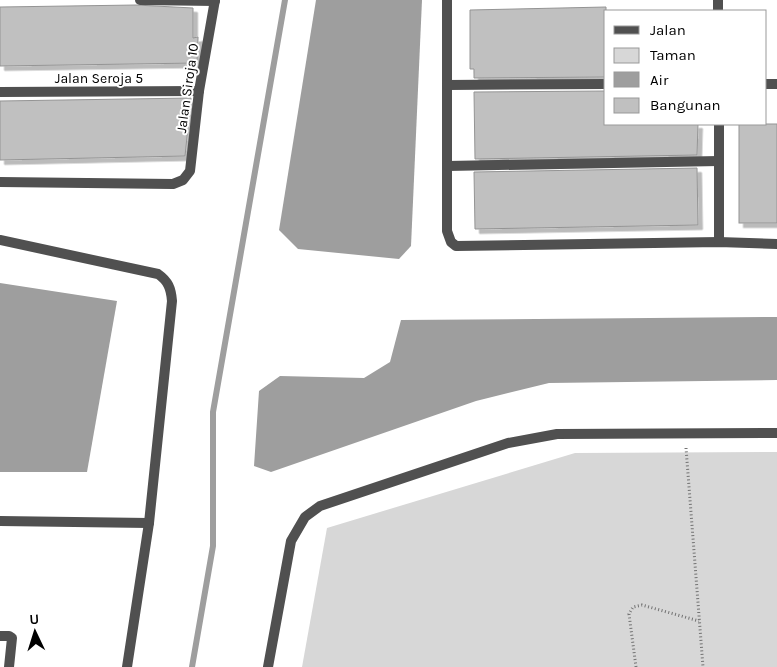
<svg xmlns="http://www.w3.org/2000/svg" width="777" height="667" viewBox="0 0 777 667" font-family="Karla,sans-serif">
  <defs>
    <filter id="shadow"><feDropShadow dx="4.5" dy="4.5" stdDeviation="0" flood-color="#0004"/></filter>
  </defs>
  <rect width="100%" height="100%" fill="#fff"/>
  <polygon fill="#d7d7d7" points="777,452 777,667 302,667 327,528 575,453"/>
  <g fill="#9e9e9e">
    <polygon points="316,0 422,0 411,246 399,259 298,249 279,230"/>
    <polygon points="0,283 117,301 87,472 0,472"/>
    <polygon points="777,317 777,380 549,383 476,401 271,472 254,466 259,391 280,376 364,378 390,362 401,320"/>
  </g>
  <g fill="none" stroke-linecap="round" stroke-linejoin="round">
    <polyline stroke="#9e9e9e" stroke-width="6" points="192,667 213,546 213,412 285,0"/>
  </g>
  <g fill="#c0c0c0" stroke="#949494" filter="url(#shadow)">
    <polygon points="136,5 193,8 193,38 198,37 197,63 0,66 0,7"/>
    <polygon points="606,7 606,77 474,78 474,69 470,69 470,10"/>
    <polygon points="606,91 606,124 698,124 697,155 475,159 474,92"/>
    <polygon points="191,98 185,156 0,160 0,101"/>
    <rect x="739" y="124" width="38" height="99"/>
    <polygon points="697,168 698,225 475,229 474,172"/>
  </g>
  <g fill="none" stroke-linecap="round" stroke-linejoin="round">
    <g stroke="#727272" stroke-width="3" stroke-dasharray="1 2.5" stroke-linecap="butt">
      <polyline points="686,448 703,667"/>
      <polyline points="636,667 629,614 633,607 642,605 699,621"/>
    </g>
    <g stroke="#505050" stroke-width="10">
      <polyline points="140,0 215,1"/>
      <polyline points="447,0 447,231 451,242 456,246 719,242 777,244"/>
      <polyline points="718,11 718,0"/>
      <polyline points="766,84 777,84"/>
      <polyline points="447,85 606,84"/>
      <polyline points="0,92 199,91"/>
      <polyline points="719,124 719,242"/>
      <polyline points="448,166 719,161"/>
      <polyline points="0,182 173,184 183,180 190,171 199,91 215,0"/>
      <path d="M0,240L158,274C168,281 171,288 172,301L149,523L127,667"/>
      <polyline points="0,521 149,523"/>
      <polyline points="0,636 9,636 12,638 9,667"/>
      <polyline points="268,667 291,541 305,517 320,506 508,443 557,434 777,433"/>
    </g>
  </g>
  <g text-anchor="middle" stroke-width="4" stroke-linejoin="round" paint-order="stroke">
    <g font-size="14" fill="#000" stroke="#fff">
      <text x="99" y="83">Jalan Seroja 5</text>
      <text transform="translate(187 88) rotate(-82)" y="5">Jalan Siroja 10</text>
    </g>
  </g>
  <rect x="604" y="10" width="162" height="115" fill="#ffffff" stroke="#999999"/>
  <rect x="614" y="26" width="25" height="8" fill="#505050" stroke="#999999"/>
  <text x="650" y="35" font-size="15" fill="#000000">Jalan</text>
  <rect x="614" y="48" width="25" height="15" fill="#d7d7d7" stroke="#999999"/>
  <text x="650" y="60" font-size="15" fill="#000000">Taman</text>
  <rect x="614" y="72" width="25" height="15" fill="#9e9e9e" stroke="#999999"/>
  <text x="650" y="85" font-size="15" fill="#000000">Air</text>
  <rect x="614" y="98" width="25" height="15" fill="#c0c0c0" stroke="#999999"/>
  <text x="650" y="110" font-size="15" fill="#000000">Bangunan</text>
  <g transform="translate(35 632) rotate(356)" stroke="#ffffff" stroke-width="4" paint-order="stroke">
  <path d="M0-4L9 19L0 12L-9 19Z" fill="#000000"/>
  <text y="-8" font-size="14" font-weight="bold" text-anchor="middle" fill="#000000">U</text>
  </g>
</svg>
